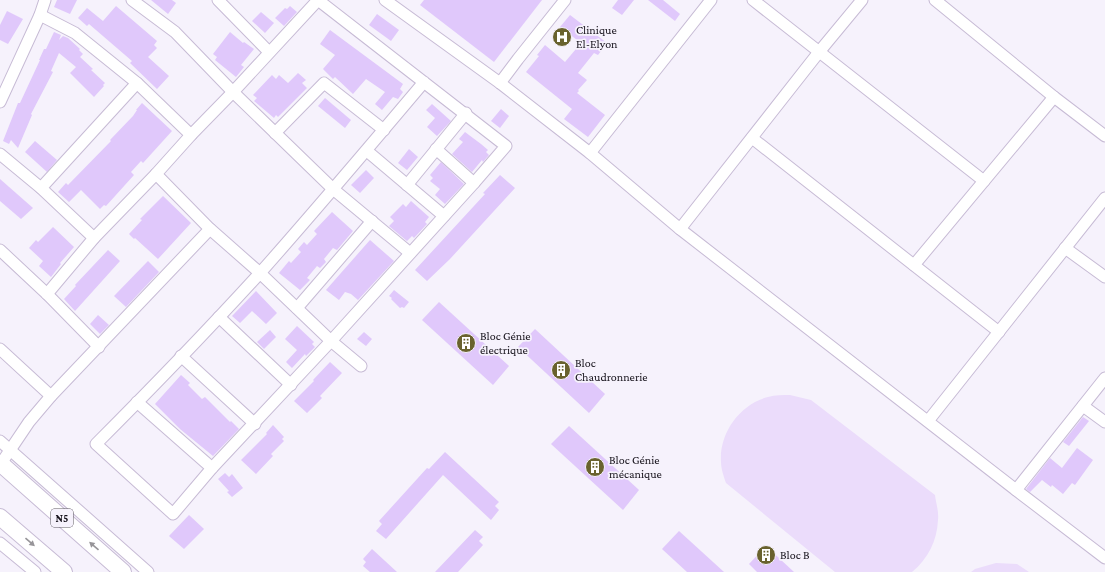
<svg xmlns="http://www.w3.org/2000/svg" width="1105" height="572" viewBox="0 0 1105 572" font-family="'Crimson Pro',serif">
  <rect width="100%" height="100%" fill="#f6f2fc"/>
  <g fill="#ebdcfb">
    <path d="M790,395L811,400L935,495C936,503 939,512 938,520C937,541 928,559 912,572H835L726,483C724,477 721,469 721,462C719,433 740,404 768,397C775,395 783,395 790,395Z"/>
    <polygon points="996,563 1017,564 1029,572 971,572 975,569"/>
  </g>
  <g fill="#e0c8fb">
    <polygon points="57,0 77,0 70,14 54,7"/>
    <polygon points="151,0 172,0 176,3 168,14"/>
    <polygon points="424,0 542,0 494,62 420,5"/>
    <polygon points="618,0 634,0 622,15 612,8"/>
    <polygon points="648,0 663,0 680,14 675,21"/>
    <polygon points="116,6 157,41 154,45 157,48 148,57 169,76 157,89 130,63 132,61 89,24 87,26 78,18 87,8 103,21"/>
    <polygon points="290,6 297,12 284,26 275,18 285,8 287,9"/>
    <polygon points="7,11 23,19 8,44 0,40 0,25"/>
    <polygon points="261,12 274,23 265,33 252,21"/>
    <polygon points="377,14 399,30 391,41 369,25"/>
    <polygon points="570,15 607,43 598,55 594,53 578,73 587,80 578,90 579,91 577,93 605,115 588,137 564,119 572,109 526,72 539,56 537,55 545,45 565,62 581,43 560,27"/>
    <polygon points="330,30 403,84 400,89 403,92 398,99 393,97 382,110 375,104 385,92 366,79 353,94 335,77 333,79 323,69 335,55 320,44"/>
    <polygon points="54,32 61,35 59,40 63,36 68,38 80,49 79,50 83,54 80,57 93,69 91,70 105,83 103,85 104,86 94,97 70,73 76,67 59,53 51,71 53,72 31,114 32,115 18,148 11,140 9,144 3,141 18,103 20,103 40,60 39,60 44,49 46,49"/>
    <polygon points="230,32 243,43 244,42 254,49 241,65 244,67 236,77 215,60 217,57 213,54"/>
    <polygon points="298,73 306,80 302,83 307,88 278,117 276,115 274,118 254,101 257,98 253,95 272,75 276,79 279,75 288,83"/>
    <polygon points="325,98 351,120 345,128 318,106"/>
    <polygon points="142,103 172,131 143,163 141,161 131,172 134,175 106,206 104,205 100,209 81,190 69,202 58,192 66,183 68,185 111,141 110,140 133,116 137,110 136,110"/>
    <polygon points="432,104 451,121 437,136 427,127 435,118 426,110"/>
    <polygon points="501,109 509,116 500,128 491,121"/>
    <polygon points="465,132 481,144 488,150 486,152 489,155 483,162 482,160 472,172 452,154 463,142 459,139"/>
    <polygon points="35,141 57,160 47,172 25,152"/>
    <polygon points="409,149 418,157 407,170 398,163"/>
    <polygon points="441,162 464,184 445,204 435,195 440,189 430,181 433,178 430,175"/>
    <polygon points="366,170 374,178 360,193 351,185"/>
    <polygon points="500,175 515,188 450,259 427,281 415,270 485,194 483,193"/>
    <polygon points="0,179 33,208 21,219 0,201"/>
    <polygon points="163,196 191,223 158,259 135,238 134,239 129,234 142,220 140,219"/>
    <polygon points="411,201 429,217 425,222 427,224 414,238 412,236 407,241 389,226 394,221 390,217 403,204 406,207"/>
    <polygon points="332,212 353,231 337,250 333,248 324,259 326,262 320,268 317,266 307,278 310,280 300,290 279,273 289,261 291,263 301,252 298,249 304,242 307,245 317,234 314,231"/>
    <polygon points="53,227 74,247 60,263 61,264 51,277 39,266 43,261 29,248 36,240 38,242"/>
    <polygon points="370,240 394,261 358,300 351,294 345,292 339,300 326,290"/>
    <polygon points="108,250 120,261 75,311 64,299 76,286 75,285"/>
    <polygon points="148,261 159,272 126,307 114,296"/>
    <polygon points="394,290 409,302 404,308 402,307 400,308 391,299 392,298 389,296"/>
    <polygon points="256,291 277,313 266,324 252,311 240,323 232,316"/>
    <polygon points="439,302 509,366 493,385 422,320"/>
    <polygon points="98,315 109,325 100,334 90,324"/>
    <polygon points="297,326 314,342 312,344 315,347 306,356 305,354 292,368 286,362 297,350 285,339"/>
    <polygon points="535,329 605,394 589,413 518,347"/>
    <polygon points="270,330 276,337 264,349 257,342"/>
    <polygon points="364,332 372,339 366,346 357,339"/>
    <polygon points="330,362 342,373 320,396 322,398 307,413 294,401 314,381 313,380"/>
    <polygon points="181,375 190,383 188,385 202,399 205,397 230,422 231,421 239,429 213,456 180,429 155,404"/>
    <polygon points="1083,417 1089,421 1069,446 1063,442"/>
    <polygon points="273,425 284,437 282,439 284,441 271,454 273,456 256,474 241,460 267,434 266,433"/>
    <polygon points="569,426 639,490 623,510 551,444"/>
    <polygon points="1077,448 1093,460 1075,485 1072,483 1063,494 1052,485 1051,487 1042,480 1030,492 1026,489 1050,458 1062,468"/>
    <polygon points="445,452 499,502 495,506 499,510 491,520 443,475 386,539 376,531 382,524 379,521 427,468 429,469"/>
    <polygon points="225,473 229,477 232,474 243,488 232,497 227,492 229,491 218,479"/>
    <polygon points="189,515 204,529 184,549 169,536"/>
    <polygon points="475,530 483,537 479,541 483,545 458,572 435,572"/>
    <polygon points="679,531 724,572 687,572 662,549"/>
    <polygon points="766,546 794,572 757,572 749,564"/>
    <polygon points="372,549 397,572 370,572 363,566 366,562 363,559"/>
  </g>
  <g fill="none" stroke-linecap="round" stroke-linejoin="round">
    <defs>
      <g id="minor">
        <polyline points="132,0 175,32 233,92 333,189 410,253"/>
        <polyline points="218,0 269,52"/>
        <path d="M318,0L506,146L474,183L331,341L212,468L173,514L96,444C152,388 207,331 260,273C316,210 370,146 424,82"/>
        <polyline points="385,0 500,83 590,153 680,229 1016,490 1105,558"/>
        <polyline points="753,0 984,181"/>
        <polyline points="935,0 1054,97 1105,136"/>
        <polyline points="40,15 75,33 137,83 191,135"/>
        <polyline points="500,83 518,59 565,0"/>
        <polyline points="0,102 40,15 45,0"/>
        <polyline points="275,133 324,83 384,130"/>
        <polyline points="752,138 999,332"/>
        <polyline points="436,149 474,183"/>
        <polyline points="367,151 444,216"/>
        <polyline points="590,153 711,0"/>
        <polyline points="0,154 41,188 94,238"/>
        <polyline points="156,174 210,229 260,273 331,341 361,366"/>
        <polyline points="407,185 466,113"/>
        <polyline points="41,188 137,83"/>
        <polyline points="680,229 819,52 862,0"/>
        <polyline points="1065,248 1105,277"/>
        <polyline points="0,250 47,294 99,347"/>
        <polyline points="914,265 1054,97"/>
        <polyline points="47,294 94,238 156,174 191,135 233,92 318,0"/>
        <polyline points="297,308 372,221"/>
        <polyline points="219,317 291,385"/>
        <polyline points="0,349 51,396"/>
        <polyline points="181,356 255,424"/>
        <polyline points="137,402 212,468"/>
        <polyline points="1083,406 1105,422"/>
        <polyline points="928,421 1105,198"/>
        <polyline points="0,441 148,572"/>
        <polyline points="0,465 29,422 51,396 210,229"/>
        <polyline points="1016,490 1105,378"/>
        <polyline points="0,543 35,572"/>
      </g>
      <g id="highway">
        <polyline points="0,463 123,572"/>
        <polyline points="0,517 64,572"/>
      </g>
    </defs>
    <use href="#minor" stroke="#c7bbd5" stroke-width="13"/>
    <use href="#highway" stroke="#c7bbd5" stroke-width="18"/>
    <use href="#minor" stroke="#fff" stroke-width="11"/>
    <use href="#highway" stroke="#fff" stroke-width="16"/>
  </g>
  <defs><path id="oneway-solid" d="M-6-.8H1V-3.2L6.5 0L1 3.2V.8H-6Z"/></defs>
  <g fill="#979599">
    <use href="#oneway-solid" transform="translate(30 542) rotate(41)"/>
    <use href="#oneway-solid" transform="translate(94 546) rotate(-139)"/>
  </g>
  <defs>
    <symbol id="hospital-disc" viewBox="-11 -11 22 22"><circle r="9.5" fill="#69622e" stroke="#f6f2fc"/><path d="M-5-5h3v3.5h4V-5h3V5h-3V1.5h-4V5h-3Z" fill="#fff"/></symbol>
    <symbol id="building-disc" viewBox="-11 -11 22 22"><circle r="9.5" fill="#69622e" stroke="#f6f2fc"/><path d="M-4-6H4V6H1V3H-1V6H-4ZM-2.5-4.3h1.7v1.8h-1.7ZM.8-4.3h1.7v1.8H.8ZM-2.5-1h1.7V.8h-1.7ZM.8-1h1.7V.8H.8Z" fill="#fff"/></symbol>
  </defs>
  <g fill-rule="evenodd">
    <use href="#hospital-disc" x="551" y="26" width="22" height="22"/>
    <use href="#building-disc" x="455" y="332" width="22" height="22"/>
    <use href="#building-disc" x="550" y="359" width="22" height="22"/>
    <use href="#building-disc" x="584" y="456" width="22" height="22"/>
    <use href="#building-disc" x="755" y="544" width="22" height="22"/>
  </g>
  <g text-anchor="middle" stroke-width="3.5" stroke-linejoin="round" paint-order="stroke">
    <rect fill="#f6f2fc" stroke="#5a565f" stroke-width="1" x="51" y="509" width="22" height="18" rx="3"/>
    <g font-size="11" font-weight="bold" fill="#17131c">
      <text x="62" y="522">N5</text>
    </g>
    <g font-size="12" fill="#17131c" stroke="#f6f2fc" text-anchor="start">
      <text x="576" y="34">Clinique<tspan x="576" dy="14">El-Elyon</tspan></text>
      <text x="480" y="340">Bloc Génie<tspan x="480" dy="14">électrique</tspan></text>
      <text x="575" y="367">Bloc<tspan x="575" dy="14">Chaudronnerie</tspan></text>
      <text x="609" y="464">Bloc Génie<tspan x="609" dy="14">mécanique</tspan></text>
      <text x="780" y="559">Bloc B</text>
    </g>
  </g>
</svg>
